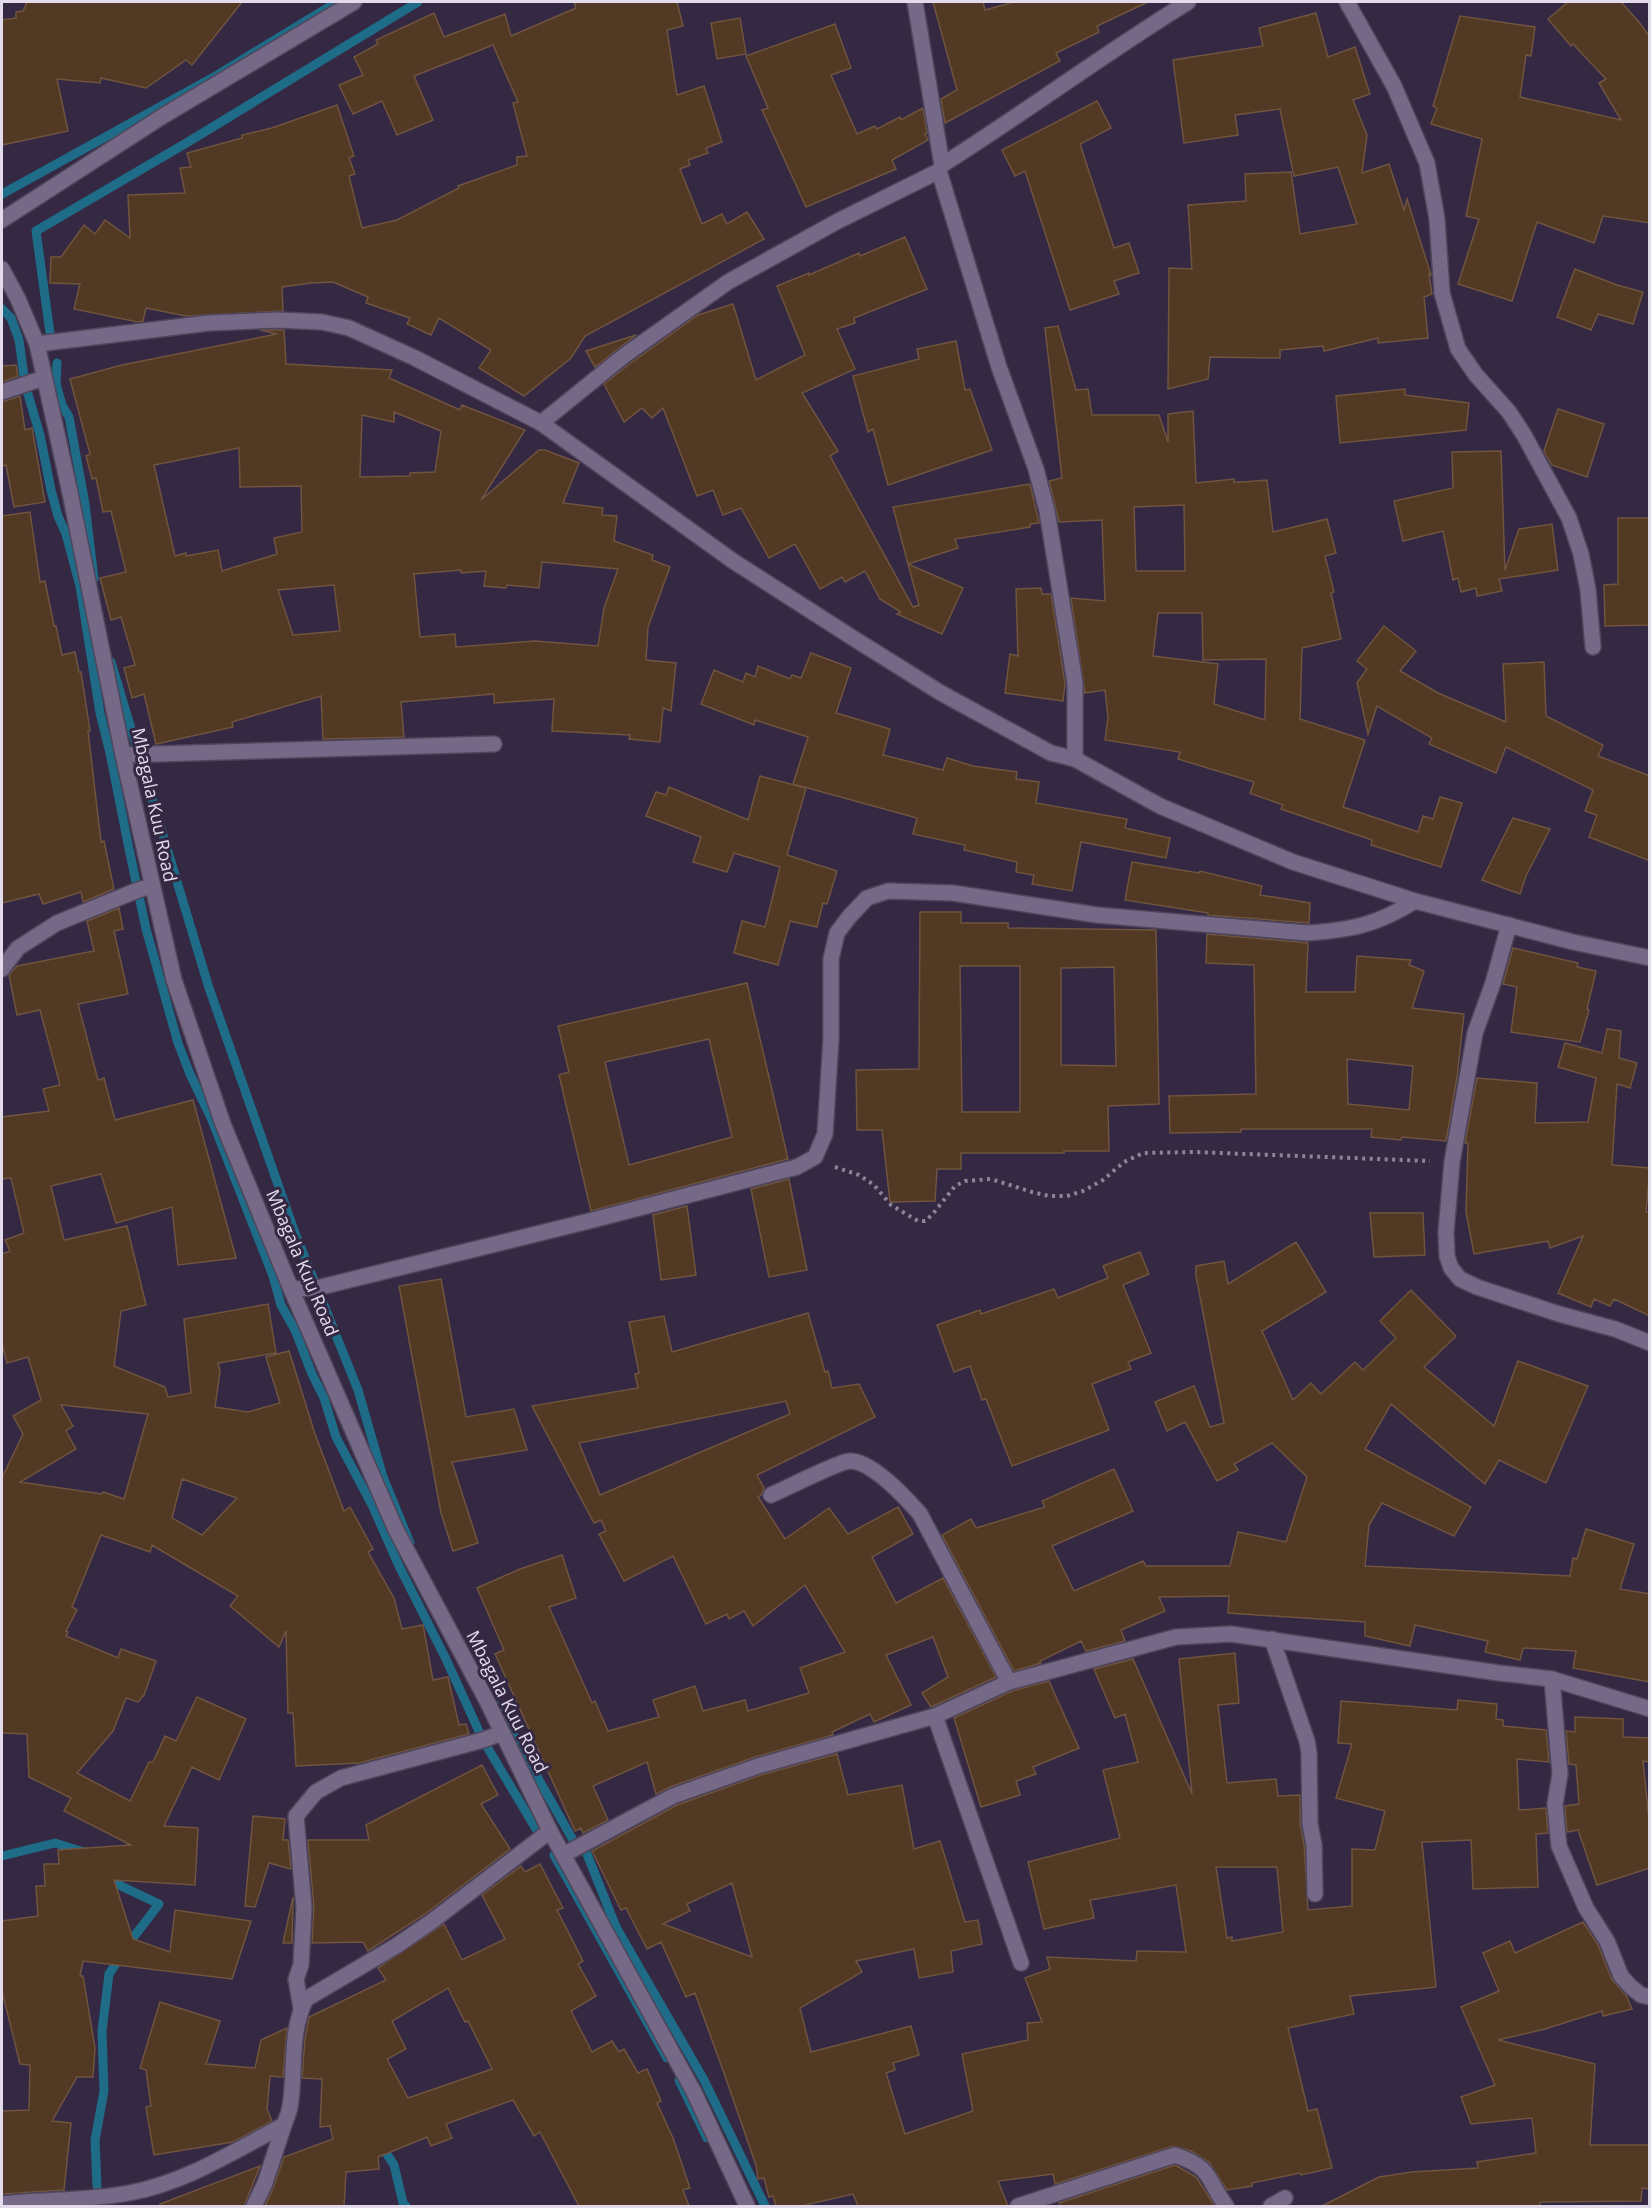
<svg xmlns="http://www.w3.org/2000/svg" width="1651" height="2208" viewBox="0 0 1651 2208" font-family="'Open Sans',sans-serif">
  <rect width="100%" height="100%" fill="#342843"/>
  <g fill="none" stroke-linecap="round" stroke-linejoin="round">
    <g stroke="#1e6c88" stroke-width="9">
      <polyline points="2,194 214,77 337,2"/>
      <polyline points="2,309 11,318 19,340 25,384 40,435 51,490 58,516 66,534 80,586 100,713 110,753 128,844 146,929 178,1043 190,1074 212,1120 273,1276 281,1305 295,1330 312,1374 324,1398 336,1437 373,1507 399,1566 445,1657 483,1740 536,1829"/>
      <polyline points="50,333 36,231 188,142 418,2"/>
      <polyline points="57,363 56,384 62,405 69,417 85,504 94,579"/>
      <polyline points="111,662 209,988 295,1233 358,1390 383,1477 410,1543"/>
      <polyline points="497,1706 573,1840"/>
      <polyline points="585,1849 616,1927 704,2080 765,2206"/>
      <polyline points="554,1855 667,2058"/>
      <polyline points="2,1856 55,1843 87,1853"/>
      <polyline points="679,2080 707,2138"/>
      <polyline points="381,2145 394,2165 403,2203 406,2206"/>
      <polyline points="97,2186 95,2140 104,2091 102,2031 109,1974 133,1938 159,1904 121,1886 108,1872"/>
    </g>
  </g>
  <g fill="#523924" stroke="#6f543f" stroke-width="1.5" fill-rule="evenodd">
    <polygon points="27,2 242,2 192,65 186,60 146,88 101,78 100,83 57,79 68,131 2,145 2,20 16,18 16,12 23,11"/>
    <polygon points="574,2 677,2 683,26 667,30 677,95 704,86 722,142 706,148 708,153 688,160 690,165 680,169 702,224 722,214 727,224 747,212 764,239 585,336 571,358 524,396 479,368 491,350 439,318 431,335 407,324 410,318 366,303 368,297 333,282 311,283 282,287 283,311 186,316 146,308 143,321 138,322 74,309 80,284 50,283 51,257 61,257 84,225 95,234 105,220 130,238 128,195 185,193 180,168 191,167 187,153 242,138 242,135 272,128 337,105 354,156 349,158 355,174 349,176 362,228 397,220 459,188 458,186 517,165 517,157 527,156 513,103 518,102 493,45 414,76 433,120 397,135 382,101 353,114 339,85 363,75 354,57 378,44 376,40 434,13 444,37 505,14 511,36 576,8"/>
    <polygon points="933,2 983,2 985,10 1014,2 1148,2 1097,26 1099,32 1056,53 1060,61 945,123 941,99 957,90"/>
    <polygon points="1568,2 1621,2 1639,22 1650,37 1650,223 1603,216 1594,243 1537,222 1512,301 1458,284 1479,219 1466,216 1482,139 1431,124 1437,108 1433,106 1460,16 1535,27 1531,56 1526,55 1520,97 1621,120 1599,83 1606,79 1573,44 1571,46 1548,19"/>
    <polygon points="1316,13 1328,57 1355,47 1370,94 1353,100 1367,135 1362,173 1389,164 1404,210 1407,199 1431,275 1429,274 1432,294 1424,297 1428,338 1378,343 1378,338 1324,351 1323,346 1280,350 1280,358 1210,357 1208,379 1168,389 1169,268 1192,269 1188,205 1246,201 1245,174 1291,172 1300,234 1357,224 1338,167 1294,176 1280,109 1235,115 1238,135 1184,143 1173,60 1263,46 1259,28"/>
    <polygon points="740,18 746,54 717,59 711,23"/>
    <polygon points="835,24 851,68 831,75 857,134 875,126 877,129 900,117 901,120 923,108 927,133 925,134 928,140 892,160 896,169 806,207 762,110 768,108 746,56"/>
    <polygon points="1097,101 1111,128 1080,144 1114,248 1129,243 1139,273 1114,281 1119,294 1070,310 1025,171 1015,176 1002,150"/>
    <polygon points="905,237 927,289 854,318 855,323 837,329 855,369 802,393 838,451 830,456 913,607 919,605 908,564 963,588 942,634 897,614 901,612 880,599 865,571 845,582 842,577 820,589 795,544 769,558 741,508 723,515 713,490 697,496 663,408 652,418 642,408 624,422 604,384 631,363 698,315 733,304 756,380 805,355 777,286 809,273 809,275 859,253 860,256"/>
    <polygon points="1575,269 1617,285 1643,292 1633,324 1598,314 1591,330 1557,317"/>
    <path d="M1058,326L1076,390L1088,389L1092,415H1159L1168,442V414L1193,411L1196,483L1234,479V482H1243L1267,480L1273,532L1327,519L1336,553L1325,556L1334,592L1331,593L1341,639L1302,648L1300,719L1365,740L1343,807L1418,832L1423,816L1433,819L1440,797L1462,803L1441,867L1371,845L1372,840L1281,809L1283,805L1250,793L1254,782L1178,759L1180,752L1105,740L1108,718L1105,690L1085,693L1071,598L1105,601L1102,520L1059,522L1049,481L1062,478L1045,328ZM1184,505L1185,571H1136L1134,507ZM1158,613H1202L1203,660L1266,659L1265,720L1214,704L1218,664L1153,656Z"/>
    <path d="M260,330H284L286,364L392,370L389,378L460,410L462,405L525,430L481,500L539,450H545L579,463L563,503L603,508L602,515L617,516L614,541L653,555L652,560L670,567L648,627L646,660L676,663L671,711L663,708L660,742L629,739L630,735L552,731L554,699L494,703V694L401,702L404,737L323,739L321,696L232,722L233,727L156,744L144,694L132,698L124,668L135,665L121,617L111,620L100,578L126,572L111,511L103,512L96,478L92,479L86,456L90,454L70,379L122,365L277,334ZM394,412L441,431L435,472L410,473V476L360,477L362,415L394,422ZM239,448L240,487L301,486L302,532L274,538L277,554L222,571L218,550L186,556V553L175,556L154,465ZM542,562L618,569L604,608L598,646L535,641L456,647L455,634L420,637L414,574L461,570V573L486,571L484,586L506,588L507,585L539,588ZM334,585L340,631L293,635L278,590Z"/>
    <polygon points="636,335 595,367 586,351"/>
    <polygon points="956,341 965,390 970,389 992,450 888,485 873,429 868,432 853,376 919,359 917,349"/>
    <polygon points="16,365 18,376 2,382 2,366"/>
    <polygon points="1405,389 1405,395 1469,403 1466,430 1340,443 1336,396"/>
    <polygon points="20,396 25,430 32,428 45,502 14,507 6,465 2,466 2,402"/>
    <polygon points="1558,409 1604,424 1587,477 1552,465 1544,451"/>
    <polygon points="1501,451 1505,570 1519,529 1552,524 1558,570 1499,579 1502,591 1477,596 1476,588 1461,592 1458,578 1453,580 1443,531 1403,541 1394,501 1453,488 1452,452"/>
    <polygon points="1030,484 1039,523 1030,524 1030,527 955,539 958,548 908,564 893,507"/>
    <polygon points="30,512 40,582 45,581 54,626 56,626 62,655 75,652 79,672 81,672 90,731 88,731 101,842 104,841 114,889 83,902 81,892 43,904 39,894 2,903 2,516"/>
    <polygon points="1618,518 1650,518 1650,625 1605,626 1604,585 1618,584"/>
    <polygon points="1041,588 1042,594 1051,594 1065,684 1063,701 1005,693 1010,654 1018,656 1016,589"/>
    <polygon points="1384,626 1416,651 1400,671 1438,693 1506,722 1503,664 1544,662 1546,716 1603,745 1598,756 1650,776 1650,861 1589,837 1597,815 1585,811 1593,790 1506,747 1496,773 1429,744 1432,738 1377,706 1368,734 1357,683 1367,669 1357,661"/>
    <polygon points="811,653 851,668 836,713 890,729 883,755 943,770 947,758 973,766 1017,772 1016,779 1039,782 1036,803 1127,819 1125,828 1170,838 1166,858 1081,842 1072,891 1032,884 1034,875 1016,872 1017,862 964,850 965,845 913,834 917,818 793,784 808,737 755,720 754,725 701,704 714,670 743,682 746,673 755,677 758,666 790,679 792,675 801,678"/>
    <polygon points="760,776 806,788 787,855 837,871 827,904 823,903 817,927 790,921 778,965 734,953 742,921 765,927 780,867 734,853 727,872 693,862 701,837 646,816 656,792 666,795 669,787 748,820"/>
    <polygon points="1513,818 1550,829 1526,876 1520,894 1482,880"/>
    <polygon points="1132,862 1199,873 1200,871 1262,886 1260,895 1310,903 1309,923 1208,915 1208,913 1125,900"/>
    <path d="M119,908L123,929L114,931L128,994L78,1004L98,1080L104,1078L115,1120L193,1100L236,1258L178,1265L172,1207L116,1223L101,1174L51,1186L64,1240L127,1226L146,1305L121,1311L114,1366L165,1387L168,1397L191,1393L184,1319L268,1304L276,1353L218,1363L220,1372L215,1407L248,1412L280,1403L266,1357L289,1351L315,1434L344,1511L350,1507L373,1549L368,1552L394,1598L402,1629L423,1625L433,1680L448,1677L459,1725L466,1724L469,1734L359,1763L296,1766L293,1713H288L286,1631L279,1647L230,1606L238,1596L152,1545L150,1552L101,1535L72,1607L77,1610L66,1631L68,1632L66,1636L118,1658L121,1649L156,1661L144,1695L138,1702L126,1698L113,1731L77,1773L130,1801L149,1762H153L165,1736L176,1741L197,1697L246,1719L219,1780L192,1767L164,1826L198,1828L195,1885L114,1880L133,1939L170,1952L175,1910L251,1921L232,1979L83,1961L80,1976H83L95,2048L93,2077H77L52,2121L71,2123L64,2190L2,2194V2111L29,2110L30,2065L20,2064L2,1991V1921L38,1916L36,1886H45L44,1864H59L58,1850L131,1845L64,1811L71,1798L29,1777L27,1734L2,1733V1478L23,1434L13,1416L41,1400L28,1357L7,1363L2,1343V1254L10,1251L5,1240L24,1233L11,1178L2,1179V1117L49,1111L43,1089L60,1085L40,1010L17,1015L9,975L17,966L94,951L87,921ZM61,1405L148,1414L124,1499L103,1492L102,1494L20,1482L76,1449L66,1431L73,1426ZM182,1479L237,1498L202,1535L172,1518Z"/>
    <path d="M920,912H961V923H1008V928L1156,930L1159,1104L1108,1106L1109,1151H1064V1153H961V1169H937L935,1201L890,1202L882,1130H857L856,1070L919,1069ZM960,966H1020V1112H962ZM1114,967L1116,1066L1061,1065V968Z"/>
    <path d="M1207,934L1308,943L1306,992H1355L1357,956L1411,960L1409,965L1424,971L1412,1008L1464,1014L1457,1077L1446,1141L1402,1137L1401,1140L1371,1137L1372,1129H1241V1132L1170,1133L1169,1096L1256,1094L1254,965L1206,963ZM1347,1059L1413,1066L1409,1110L1348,1104Z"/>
    <polygon points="1513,948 1578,963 1577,967 1596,971 1587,1009 1589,1010 1580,1042 1511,1032 1517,987 1503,984"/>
    <path d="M747,983L788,1159L591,1211L559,1075L569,1072L558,1026ZM709,1039L732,1137L629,1165L605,1062Z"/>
    <polygon points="1607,1029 1621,1031 1619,1058 1637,1063 1630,1088 1617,1084 1612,1165 1650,1168 1646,1212 1650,1212 1650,1316 1614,1299 1610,1306 1594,1299 1591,1307 1558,1293 1583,1236 1550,1248 1548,1241 1474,1254 1466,1212 1468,1143 1465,1143 1477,1078 1537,1083 1535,1123 1588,1122 1596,1078 1558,1067 1565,1043 1602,1053"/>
    <polygon points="789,1179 807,1270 769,1277 751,1189"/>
    <polygon points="687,1206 696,1275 661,1280 653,1215"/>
    <polygon points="1370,1213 1423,1213 1425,1255 1374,1257"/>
    <polygon points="1296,1242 1326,1292 1262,1331 1293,1400 1311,1383 1321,1394 1355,1362 1363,1370 1396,1338 1380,1321 1411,1290 1456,1336 1424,1367 1494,1426 1518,1361 1588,1386 1546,1483 1499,1460 1485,1484 1391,1404 1365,1449 1471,1507 1454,1536 1382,1503 1369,1525 1365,1566 1570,1576 1573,1558 1577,1559 1586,1529 1634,1544 1620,1589 1650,1594 1650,1682 1573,1668 1576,1651 1523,1648 1520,1660 1485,1652 1488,1641 1415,1625 1410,1646 1365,1636 1365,1622 1228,1613 1229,1596 1159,1597 1165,1611 1121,1630 1125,1641 1086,1651 1081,1641 1040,1661 1041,1663 1014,1671 942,1535 971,1519 976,1528 1045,1507 1042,1501 1114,1469 1133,1511 1052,1546 1074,1591 1143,1561 1146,1566 1230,1566 1238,1532 1286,1542 1307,1477 1272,1443 1234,1464 1238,1470 1217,1481 1185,1422 1167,1431 1155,1402 1194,1386 1210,1427 1224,1423 1196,1276 1196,1266 1224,1261 1228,1284"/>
    <polygon points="1140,1252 1149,1274 1123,1285 1151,1353 1128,1362 1131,1369 1092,1384 1109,1430 1012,1466 986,1399 982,1400 970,1366 954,1372 937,1325 980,1310 981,1314 1054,1289 1058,1298 1108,1278 1103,1266"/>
    <polygon points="441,1279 466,1417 514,1409 527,1450 452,1462 478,1543 453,1551 441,1513 399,1286"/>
    <path d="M808,1313L825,1372L828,1371L832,1388L859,1384L875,1417L757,1475L764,1488L761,1495L758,1497L785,1539L829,1508L848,1534L898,1507L913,1534L872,1557L896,1603L943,1578L996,1677L931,1707L922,1693L948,1677L933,1637L886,1655L911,1705L874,1722L870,1714L832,1732L833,1735L755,1757L670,1787L656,1794L647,1762L593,1786L608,1820L583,1833L581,1828L575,1831L495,1654L504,1650L477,1588L520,1569L562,1555L576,1598L549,1607L592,1703L595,1701L608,1731L659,1717L653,1700L695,1686L703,1711L745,1700L748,1711L809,1693L800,1668L845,1652L805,1585L753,1626L744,1611L729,1619L727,1614L706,1624L673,1556L624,1581L599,1534L606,1531L601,1520L594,1523L532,1406L638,1388L635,1374L639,1373L629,1322L664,1316L672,1352ZM786,1401L790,1414L600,1495L579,1443Z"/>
    <path d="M1235,1653L1239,1703L1218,1705L1227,1783L1276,1779L1278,1796L1300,1795V1824L1304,1843L1308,1910L1352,1906V1849L1375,1850L1385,1811L1336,1798L1352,1744L1338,1743L1341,1701L1457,1710L1458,1700L1497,1704L1496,1719L1503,1720V1726L1546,1730L1549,1762L1517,1759L1519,1810L1546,1808L1548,1833L1536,1834L1538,1887L1473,1889L1471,1840L1422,1842L1436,1987L1350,1996L1354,2014L1288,2028L1308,2111L1317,2109L1332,2168L1301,2175L1300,2173L1252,2183V2186L1227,2190L1209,2162L1191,2151L1173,2146L1055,2184L1053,2174L998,2181L1008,2206H858L853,2194L801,2206H776L773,2196L769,2197L764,2178L758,2179L756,2165L724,2073L695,1993L686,1997L661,1942L647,1949L626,1908L621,1910L592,1851L677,1805L761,1775L837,1754L848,1795L902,1785L914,1849L940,1841L965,1922L978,1920L982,1944L951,1951L953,1972L919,1978L914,1949L856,1961L862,1972L800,2008L811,2052L911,2026L919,2055L893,2063L895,2070L886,2073L905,2134L973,2111L962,2054L1028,2040L1027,2023L1042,2022L1025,1978L1050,1969L1047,1957L1136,1961L1137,1951L1186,1952L1176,1885L1090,1900L1094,1918L1044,1929L1028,1862L1120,1838L1103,1770L1138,1762L1125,1714L1115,1718L1094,1669L1133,1659L1192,1794L1179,1659ZM1216,1867H1277L1283,1932L1232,1941V1937L1227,1938ZM732,1883L752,1957L663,1924L690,1911L687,1904Z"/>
    <polygon points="1049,1681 1079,1748 1033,1767 1036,1774 1016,1781 1020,1795 981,1807 954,1718 1012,1691"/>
    <polygon points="1575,1717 1623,1719 1623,1737 1650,1738 1650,1762 1643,1761 1650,1830 1650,1868 1597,1885 1578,1830 1567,1832 1565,1806 1579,1804 1576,1765 1569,1764 1566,1731 1575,1732"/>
    <polygon points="482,1765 498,1795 481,1804 510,1849 425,1914 368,1951 363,1942 312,1943 314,1907 308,1840 369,1840 366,1825"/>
    <polygon points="253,1816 285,1819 283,1840 288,1840 291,1869 269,1863 255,1907 245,1906"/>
    <path d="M540,1864L563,1908L557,1910L583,1961L578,1964L596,1996L571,2011L592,2052L612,2041L619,2052L624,2049L638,2073L647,2069L661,2101L657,2103L673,2138L690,2188L683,2190L689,2206H579L540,2132L534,2136L513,2100L446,2124L452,2138L431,2146L427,2137L378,2157L379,2169L346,2172L344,2206H265L274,2186L284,2157L333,2139L330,2126L320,2127L322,2079L302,2078L305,2039L309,2017L386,1980L378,1968L444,1924L462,1960L505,1939L482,1895L521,1866L525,1872ZM448,1988L465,2022L468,2021L492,2069L408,2098L387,2059L406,2049L392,2021Z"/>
    <polygon points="293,1897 292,1943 283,1943"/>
    <polygon points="1583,1922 1598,1945 1612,1980 1626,1995 1632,2009 1603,2016 1602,2011 1545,2029 1498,2040 1595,2064 1590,2145 1650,2145 1650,2189 1642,2188 1641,2201 1540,2202 1540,2206 1322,2206 1379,2177 1412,2172 1478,2168 1477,2162 1536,2153 1532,2118 1471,2124 1461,2097 1495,2085 1461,2007 1499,1991 1483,1953 1510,1941 1515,1953"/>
    <polygon points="160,2002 220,2021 206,2064 255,2068 261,2040 287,2028 283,2077 270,2076 267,2109 272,2121 233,2142 154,2155 146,2107 151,2106 146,2070 140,2068"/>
    <polygon points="1175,2165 1196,2177 1215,2206 1060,2206 1059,2203"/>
    <polygon points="260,2166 244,2206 160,2206 160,2204"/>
  </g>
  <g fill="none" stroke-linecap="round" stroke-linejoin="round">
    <defs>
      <path id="service" d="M291,1289L317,1288L589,1221L797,1167L815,1157L825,1134L831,1039V959L837,933L849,917L867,898L888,891L953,893L1097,915L1307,933C1351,930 1377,925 1415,901"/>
      <g id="minor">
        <polyline points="915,2 942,165"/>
        <polyline points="1347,2 1394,86 1427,163 1437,219 1442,293 1458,349 1476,375 1509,412 1524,435 1569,518 1581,554 1588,590 1593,647"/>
        <polyline points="939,171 999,367 1036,469 1047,511 1075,683 1075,759"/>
        <polyline points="37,344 209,323 277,320 322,322 349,328 415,358 541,423 733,561 853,638 941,693 1051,753 1075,759 1160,806 1293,862 1415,901 1573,942 1650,958"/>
        <polyline points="2,392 44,378"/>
        <path d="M541,423L625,355L728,282L838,221L939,171L942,165C1026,112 1105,53 1188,2"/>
        <polyline points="123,755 494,744"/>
        <polyline points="1509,925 1493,983 1475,1033 1452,1162 1446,1232 1447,1256 1451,1268 1460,1279 1477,1287 1559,1314 1615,1329 1650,1343"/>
        <polyline points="2,969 18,948 57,923 138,890 152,886"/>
        <path d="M771,1495C785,1489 840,1461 850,1461C872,1461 906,1498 920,1514L1009,1682"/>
        <polyline points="1272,1639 1307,1741 1309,1753 1310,1824 1314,1845 1315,1894"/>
        <polyline points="1552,1679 1560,1774 1555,1804 1559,1846 1586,1908 1607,1941 1621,1976 1630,1986 1641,1995 1650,1997"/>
        <polyline points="935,1716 1021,1963"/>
        <polyline points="563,1855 673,1796 758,1766 935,1716 1009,1682 1176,1637 1231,1634 1499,1673 1552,1679 1650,1709"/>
        <polyline points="301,2008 296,1979 301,1965 304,1908 296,1816 316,1792 341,1778 483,1740 502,1733"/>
        <path d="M2,2204C44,2199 87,2201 129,2193C185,2183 234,2151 284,2125C286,2119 289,2113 290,2107C296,2071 289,2032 306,1999L396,1946L431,1922L550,1831"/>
        <polyline points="254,2206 265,2183 284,2125"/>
        <path d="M1018,2206L1175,2155C1213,2168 1206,2178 1226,2206"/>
        <polyline points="1271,2206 1285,2198"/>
      </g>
      <g id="tertiary">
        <polyline points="2,220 163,116 354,2"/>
        <polyline points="2,269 18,299 37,344 69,488 123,755 174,980 223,1124 291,1289 396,1530 487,1701 550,1831 694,2092 747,2206"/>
      </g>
    </defs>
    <use href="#service" stroke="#4f465c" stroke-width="18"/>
    <use href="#minor" stroke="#4f465c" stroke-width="18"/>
    <use href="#tertiary" stroke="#4f465c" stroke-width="18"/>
    <polyline stroke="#8e849a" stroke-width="4" stroke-dasharray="3 4.5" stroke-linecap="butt" points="835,1167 859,1175 874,1185 891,1205 918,1221 925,1221 932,1215 955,1186 965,1181 991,1179 1032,1192 1049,1196 1067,1196 1083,1191 1103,1180 1124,1162 1143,1153 1195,1152 1430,1161"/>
    <use href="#service" stroke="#766887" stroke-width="15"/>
    <use href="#minor" stroke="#766887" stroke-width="15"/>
    <use href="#tertiary" stroke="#766887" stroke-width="15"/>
  </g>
  <g text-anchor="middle" stroke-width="6" stroke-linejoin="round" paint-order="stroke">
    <g font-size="18" fill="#e2dbec" stroke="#342843">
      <text transform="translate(154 805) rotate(78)" y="6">Mbagala Kuu Road</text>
      <text transform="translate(302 1263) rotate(67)" y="6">Mbagala Kuu Road</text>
      <text transform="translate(507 1702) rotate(63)" y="6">Mbagala Kuu Road</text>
    </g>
  </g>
  <rect width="1651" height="2208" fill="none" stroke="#e2dbec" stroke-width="6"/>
</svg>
